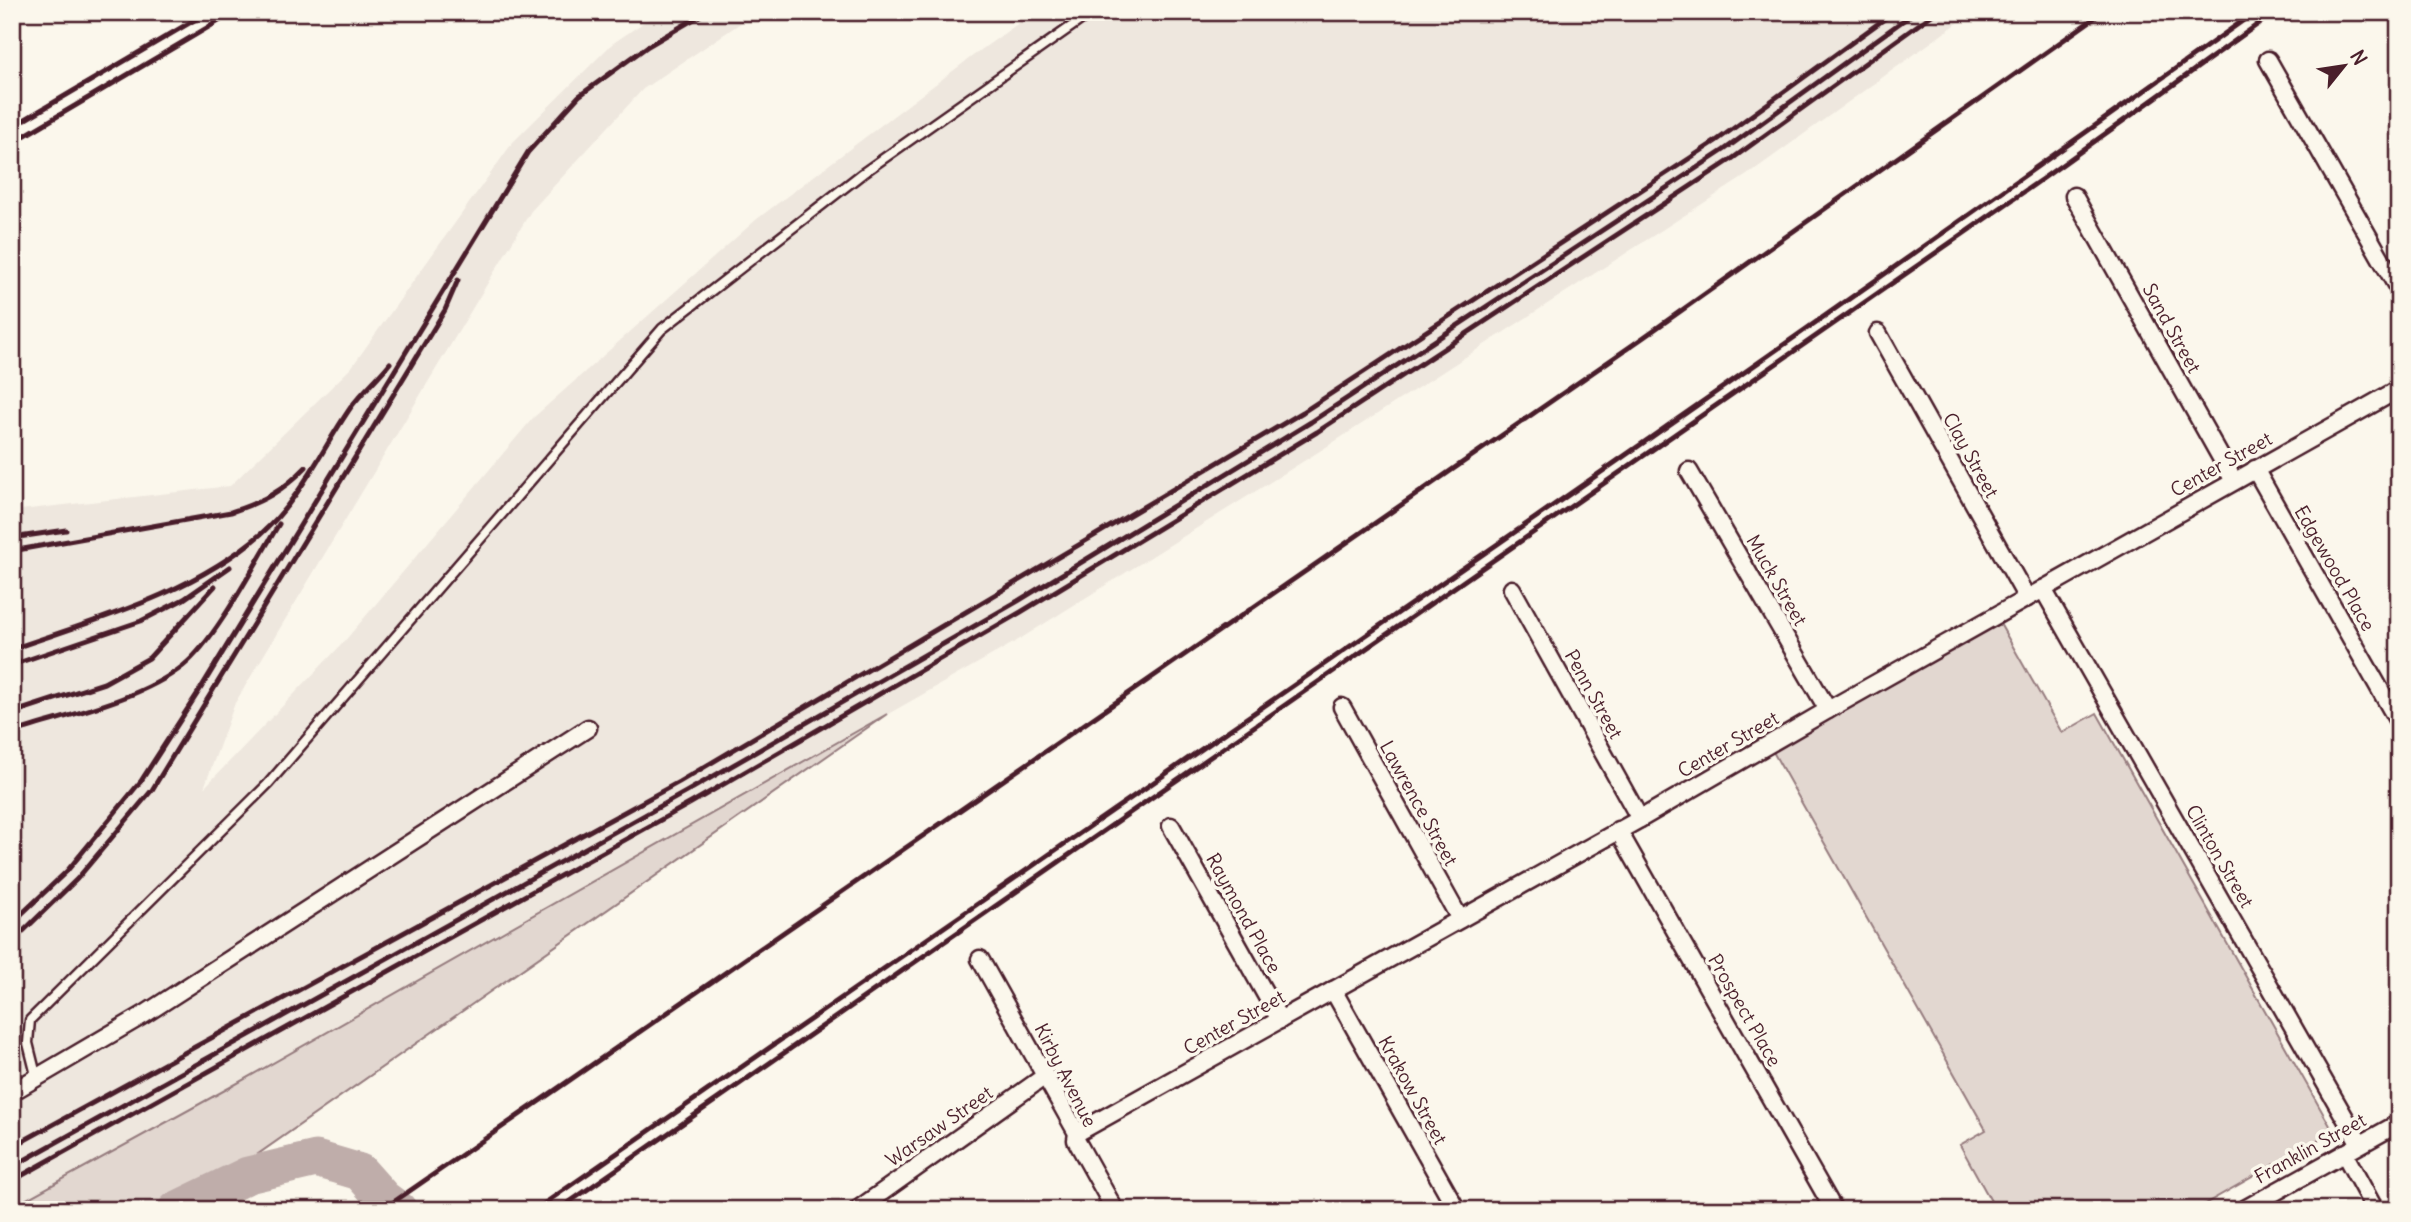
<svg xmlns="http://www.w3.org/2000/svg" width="2411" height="1222" viewBox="0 0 2411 1222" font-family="Delius,sans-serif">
  <rect width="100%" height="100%" fill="#fbf7ec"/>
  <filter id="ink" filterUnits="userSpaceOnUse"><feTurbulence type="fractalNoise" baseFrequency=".0143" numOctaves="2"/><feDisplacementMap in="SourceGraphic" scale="14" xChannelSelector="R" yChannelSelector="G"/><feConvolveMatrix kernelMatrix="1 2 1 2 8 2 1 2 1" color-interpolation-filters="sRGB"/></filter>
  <g filter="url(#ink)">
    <polygon fill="#eee7de" points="659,12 757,12 643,89 531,211 235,703 204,788 343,643 533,418 757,219 974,55 1034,12 1973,12 1747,175 1323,449 1015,642 236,1084 12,1207 12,511 230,486 351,368 513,142 612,44"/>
    <g fill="#e2d7d0" stroke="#967b7e" stroke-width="2">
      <polygon points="1999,622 2062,733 2097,713 2333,1131 2194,1210 1980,1210 1992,1203 1960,1145 1986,1130 1772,750"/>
      <polygon points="887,714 178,1210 12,1210 12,1207 236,1084"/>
    </g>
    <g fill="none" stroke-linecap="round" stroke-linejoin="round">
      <polyline stroke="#bfadaa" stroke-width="37" points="176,1210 248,1175 316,1159 360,1172 384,1199 399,1210"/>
      <defs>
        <polyline id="service" points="37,1079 28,1043 30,1020 268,784 662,329 863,173 1092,12"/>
        <g id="minor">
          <polyline points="2268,60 2399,290"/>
          <polyline points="2074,196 2234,481"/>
          <polyline points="1878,333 2027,598"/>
          <polyline points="2255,469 2399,723"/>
          <polyline points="1689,471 1828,710"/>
          <polyline points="1512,589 1640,819"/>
          <polyline points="2043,589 2360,1144"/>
          <polyline points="1342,707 1460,919"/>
          <polyline points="1171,826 1280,1020"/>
          <polyline points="1618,830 1834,1210"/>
          <polyline points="980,959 1077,1133 1076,1140 1115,1210"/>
          <polyline points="1333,990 1457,1210"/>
          <polyline points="12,1092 145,1014 588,728"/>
          <polyline points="1077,1133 1640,819 1828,710 2399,389"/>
          <polyline points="2344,1153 2375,1210"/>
          <polyline points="857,1210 1045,1076"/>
          <polyline points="2243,1210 2399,1123"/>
        </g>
      </defs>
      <use href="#service" stroke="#4a1f2b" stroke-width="13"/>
      <use href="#minor" stroke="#4a1f2b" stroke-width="21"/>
      <use href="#service" stroke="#fbf7ec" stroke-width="8"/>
      <use href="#minor" stroke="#fbf7ec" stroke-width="16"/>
      <g stroke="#4a1f2b" stroke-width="5">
        <polyline points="12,127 208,12"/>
        <polyline points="12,143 234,12"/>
        <polyline points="12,538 66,530"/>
        <path d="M12,551L231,512C262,502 283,491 306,467"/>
        <path d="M12,649C98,619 192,594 262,533C301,498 322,449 351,407C363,391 378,378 390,363"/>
        <polyline points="12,665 141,621 184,599 230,567"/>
        <polyline points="12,713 104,683 149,658 215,586"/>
        <path d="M12,733C64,716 140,700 183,666C217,639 255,563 279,524"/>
        <polyline points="12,923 67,871 141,781 201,688 528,152 579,96 648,46 706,12"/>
        <polyline points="12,942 77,879 152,790 445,310 458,280"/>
        <polyline points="12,1147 679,782 1303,412 1716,141 1894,12"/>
        <polyline points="12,1167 686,792 1018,601 1311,422 1724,150 1915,12"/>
        <polyline points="12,1181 691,803 1021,612 1317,432 1729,161 1936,12"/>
        <polyline points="382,1210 1644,337 2103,12"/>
        <path d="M535,1210C1109,812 1686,418 2255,12"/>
        <polyline points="558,1210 2045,177 2275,12"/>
      </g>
    </g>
  </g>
  <g text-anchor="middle" stroke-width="7" stroke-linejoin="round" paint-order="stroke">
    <g font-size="19" fill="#4a1f2b" stroke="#fbf7ec">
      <text transform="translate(2172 328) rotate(61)" y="7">Sand Street</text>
      <text transform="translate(1971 455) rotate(61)" y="7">Clay Street</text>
      <text transform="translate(2221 464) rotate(-29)" y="7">Center Street</text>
      <text transform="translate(2335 568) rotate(60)" y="7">Edgewood Place</text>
      <text transform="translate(1777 580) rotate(60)" y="7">Muck Street</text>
      <text transform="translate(1594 694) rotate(61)" y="7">Penn Street</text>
      <text transform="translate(1728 744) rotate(-30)" y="7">Center Street</text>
      <text transform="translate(1419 803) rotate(61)" y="7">Lawrence Street</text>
      <text transform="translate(2220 856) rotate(60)" y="7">Clinton Street</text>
      <text transform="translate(1244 913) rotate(61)" y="7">Raymond Place</text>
      <text transform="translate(1745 1010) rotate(60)" y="7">Prospect Place</text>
      <text transform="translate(1234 1022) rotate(-29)" y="7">Center Street</text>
      <text transform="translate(1066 1075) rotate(63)" y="7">Kirby Avenue</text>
      <text transform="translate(1413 1090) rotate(61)" y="7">Krakow Street</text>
      <text transform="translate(939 1126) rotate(-35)" y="7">Warsaw Street</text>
      <text transform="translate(2310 1148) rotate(-29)" y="7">Franklin Street</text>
    </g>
  </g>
  <rect width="2411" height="1222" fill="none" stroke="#fbf7ec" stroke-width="42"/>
  <rect x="21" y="21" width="2369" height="1180" fill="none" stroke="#4a1f2b" stroke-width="2.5" filter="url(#ink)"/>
  <g transform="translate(2344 66) rotate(60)" stroke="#fbf7ec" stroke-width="5" paint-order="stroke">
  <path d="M0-5L12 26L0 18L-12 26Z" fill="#4a1f2b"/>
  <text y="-10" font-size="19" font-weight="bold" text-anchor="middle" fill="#4a1f2b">N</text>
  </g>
</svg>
